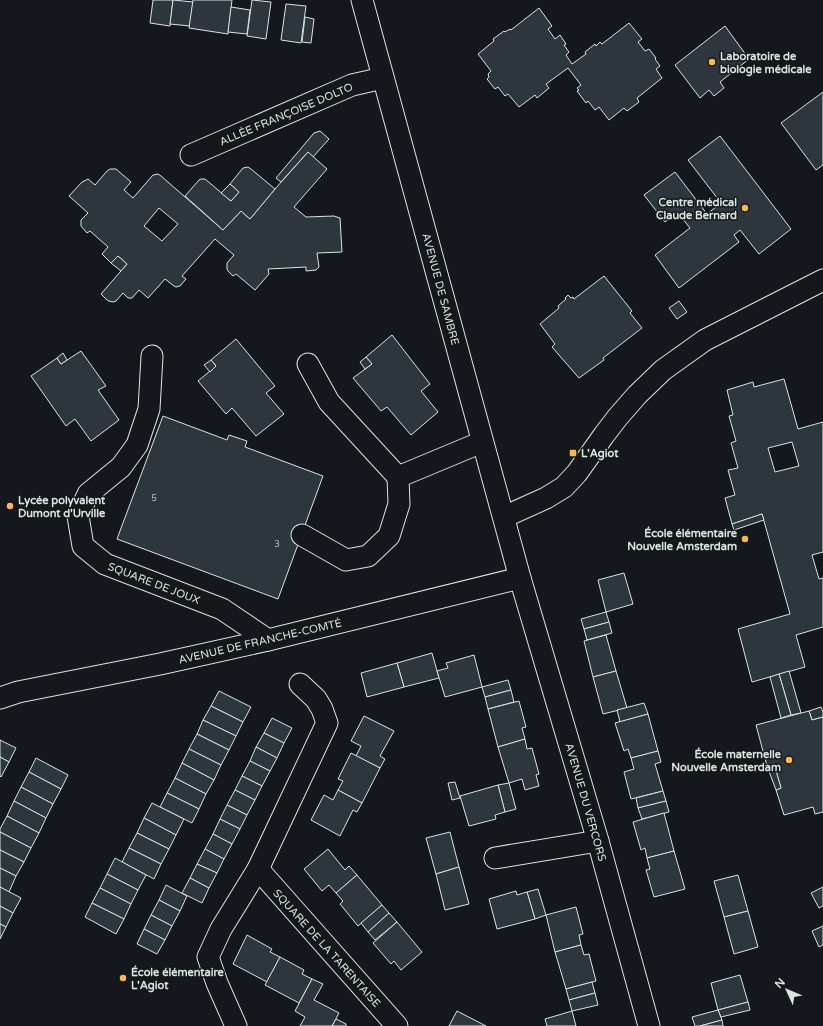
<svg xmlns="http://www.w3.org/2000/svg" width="823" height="1026" viewBox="0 0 823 1026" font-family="'Varela Round',sans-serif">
  <rect width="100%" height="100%" fill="#14181c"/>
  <g fill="#2c363c" stroke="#d8e6dc" fill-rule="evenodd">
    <polygon points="153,0 173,0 170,26 150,23"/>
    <polygon points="173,0 193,2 190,26 170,24"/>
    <polygon points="193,0 232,0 228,34 189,28"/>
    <polygon points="252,0 271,2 266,39 247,36"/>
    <polygon points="286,4 306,6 301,43 281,40"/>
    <polygon points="231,7 250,10 247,34 228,32"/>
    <polygon points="539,8 552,26 548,29 555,39 560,35 566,44 564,45 569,52 566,55 572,64 586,54 585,52 595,44 596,46 600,42 602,44 629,23 642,39 638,42 645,51 649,49 656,58 655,59 660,66 656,69 662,78 637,98 639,102 627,111 624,108 609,120 599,107 595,110 588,101 586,103 577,91 579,90 577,88 581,85 568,68 546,84 549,88 537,98 535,95 519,107 508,94 505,96 498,87 495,89 487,79 489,77 488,74 491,71 478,54 494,41 493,39 504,31 505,32 510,29 511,30"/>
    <polygon points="305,17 314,19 311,43 302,42"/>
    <polygon points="725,26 749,59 720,82 724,88 714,96 709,90 700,98 675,65"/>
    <polygon points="823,92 823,165 816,170 781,123"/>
    <polygon points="320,131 329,139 313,157 308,152 281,182 276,178 314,133"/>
    <polygon points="720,136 791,229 759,254 740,230 734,235 739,242 679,288 655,255 690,228 677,212 665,222 644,195 675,172 707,214 721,203 688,160"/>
    <path d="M308,152L327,169L294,207L306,217L334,216L340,218L342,252L317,253L319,267L316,270L306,271V267L268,269L269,274L255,290L236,274L233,276L228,271L227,269V263L234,255L215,239L182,276L186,279L180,286L176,287L174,286L165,279L148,298L139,290L132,298H128L123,293L116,301L113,302L109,301L107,300L101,294L127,264L118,256L111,263L102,254L108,247L90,231L87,233L81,226V220L88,213L69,196L82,182L88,179L95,185L107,171L110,169H116L131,182L124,190L133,198L153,175L158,174L161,176L223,230L241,211L250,219L275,189ZM159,208L178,224L162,241L144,226Z"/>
    <polygon points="248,167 251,169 275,189 250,219 241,211 223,230 185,196 199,180 201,179 205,179 231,201 239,192 230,184 243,168"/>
    <polygon points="230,184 239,192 231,201 221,193"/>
    <polygon points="118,256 127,264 121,271 111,263"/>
    <polygon points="604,276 632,311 630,313 642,328 603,358 604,360 579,378 552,347 555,344 540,324 559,308 558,306 566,299 565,298 568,295 571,298 573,297 574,299"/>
    <polygon points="679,301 687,312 677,319 669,308"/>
    <polygon points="392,335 430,384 421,391 438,412 411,435 387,407 381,411 353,378 372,364 366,357"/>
    <polygon points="236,339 275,386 266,393 284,414 256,436 232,408 226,414 198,381 216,366 211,360"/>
    <polygon points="81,351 106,386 98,390 119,420 91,441 75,419 66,426 31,376 57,358 61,364"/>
    <polygon points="63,353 67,360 61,364 57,358"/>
    <polygon points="366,357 372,364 365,369 360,362"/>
    <polygon points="211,360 216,366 210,372 204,365"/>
    <path d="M784,379L798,429L823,422V552L812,555L819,579L823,578V627L796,635L805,667L752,682L738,629L790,614L762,514L732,524L725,498L735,495L728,470L738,468L731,443L736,441L729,416L733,415L727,390L753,382L754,387ZM792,442L799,466L775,472L768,448Z"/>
    <polygon points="163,416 227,440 229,435 247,441 245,447 323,476 278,599 117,539"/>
    <polygon points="762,514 764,520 734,530 732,524"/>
    <polygon points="624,573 633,604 606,612 598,580"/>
    <polygon points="606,612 609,622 584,629 581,619"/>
    <polygon points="609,622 612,633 587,640 584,629"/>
    <polygon points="606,635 616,671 593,677 584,641"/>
    <polygon points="432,653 439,678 404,687 397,663"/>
    <polygon points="474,655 482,687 445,697 437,671 448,668 446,663"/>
    <polygon points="397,663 404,687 367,697 361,673"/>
    <polygon points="616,671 627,708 603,714 593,677"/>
    <polygon points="789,671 801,713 791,715 779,674"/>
    <polygon points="779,674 791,715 781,718 770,677"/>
    <polygon points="508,680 511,690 485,697 482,687"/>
    <polygon points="511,690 514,702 488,709 485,697"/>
    <polygon points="219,691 251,707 243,722 211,706"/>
    <polygon points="519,701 526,727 522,728 525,739 498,747 488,709"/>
    <polygon points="644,703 648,714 620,722 617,710"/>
    <polygon points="211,706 243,722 236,736 203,720"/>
    <polygon points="821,707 823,712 823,717 812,720 809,711"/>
    <polygon points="809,711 812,720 823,717 823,812 815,814 813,807 784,815 776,790 781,788 774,764 767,766 756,725"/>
    <polygon points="648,714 658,751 631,758 628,749 624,751 615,723"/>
    <polygon points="364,716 394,731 380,756 385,759 380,768 356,756 361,746 351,741"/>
    <polygon points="272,718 292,728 284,743 264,733"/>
    <polygon points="203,720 236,736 229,750 197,734"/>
    <polygon points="264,733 284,743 277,758 256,747"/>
    <polygon points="197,734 229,750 221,765 189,749"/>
    <polygon points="525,739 527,749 532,748 539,774 536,775 539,786 525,790 522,779 509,783 498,747"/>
    <polygon points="0,740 16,748 9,762 0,757"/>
    <polygon points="256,747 277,758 270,771 250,761"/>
    <polygon points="189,749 221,765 214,780 182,763"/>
    <polygon points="658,751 661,762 655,764 663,791 631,799 624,772 634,769 631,758"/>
    <polygon points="351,753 380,768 362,803 338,790 343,781 338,779"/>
    <polygon points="0,757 9,762 1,777 0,776"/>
    <polygon points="36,758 68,775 61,789 29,772"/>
    <polygon points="250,761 270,771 262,786 242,776"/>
    <polygon points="182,763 214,780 206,794 175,778"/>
    <polygon points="774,764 781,788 776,790 767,766"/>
    <polygon points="29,772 61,789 53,804 21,787"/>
    <polygon points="242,776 262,786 255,800 235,790"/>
    <polygon points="175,778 206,794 199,809 167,793"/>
    <polygon points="455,782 460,798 452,800 448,783"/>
    <polygon points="509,783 516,809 505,812 498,785"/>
    <polygon points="498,785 505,812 495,815 496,819 469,826 460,796"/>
    <polygon points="21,787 53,804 46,818 14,801"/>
    <polygon points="235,790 255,800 247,815 227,805"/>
    <polygon points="338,790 362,803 357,812 353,810 340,836 311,820 324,795 333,800"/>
    <polygon points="663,791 666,801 638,808 636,798"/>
    <polygon points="167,793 199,809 192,823 160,807"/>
    <polygon points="14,801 46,818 39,833 7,816"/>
    <polygon points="666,801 669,812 642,819 638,808"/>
    <polygon points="152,803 184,819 176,835 144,818"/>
    <polygon points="227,805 247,815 240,829 220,819"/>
    <polygon points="664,813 674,851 647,858 645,848 641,850 633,822"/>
    <polygon points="7,816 39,833 31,848 0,832 0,829"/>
    <polygon points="144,818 176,835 169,849 137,833"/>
    <polygon points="220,819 240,829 232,844 213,834"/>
    <polygon points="0,832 31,848 24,862 0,850"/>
    <polygon points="450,832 459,867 436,874 426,838"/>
    <polygon points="137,833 169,849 161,864 129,848"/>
    <polygon points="213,834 232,844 224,859 205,849"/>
    <polygon points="129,848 161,864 154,879 122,862"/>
    <polygon points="205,849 224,859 217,873 197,864"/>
    <polygon points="328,849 345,870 349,866 357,875 336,893 329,885 322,891 304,869"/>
    <polygon points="0,850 24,862 16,876 0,868"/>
    <polygon points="674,851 685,889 654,897 646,870 650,869 647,858"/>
    <polygon points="115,858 146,875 138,890 107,874"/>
    <polygon points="197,864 217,873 209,888 190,878"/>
    <polygon points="459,867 469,904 445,910 436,874"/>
    <polygon points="0,868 16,876 9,892 0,887"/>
    <polygon points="107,874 138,890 131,904 100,888"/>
    <polygon points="357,875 382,905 358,926 340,904 343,901 336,893"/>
    <polygon points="738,875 748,911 724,917 714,881"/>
    <polygon points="190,878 209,888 202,903 182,893"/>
    <polygon points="166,885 187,896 180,911 159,900"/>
    <polygon points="0,887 21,898 13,913 0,906"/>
    <polygon points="823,887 823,906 819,908 811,893"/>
    <polygon points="100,888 131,904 124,919 92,903"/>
    <polygon points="538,889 546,915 535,919 527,892"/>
    <polygon points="516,891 517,895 527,892 535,919 497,929 489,899"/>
    <polygon points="159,900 180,911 172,926 151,915"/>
    <polygon points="92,903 124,919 116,934 85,917"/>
    <polygon points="382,905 389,913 368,932 361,923"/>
    <polygon points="0,906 13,913 6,927 0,924"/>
    <polygon points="576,907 583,934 579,935 581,945 555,952 546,915"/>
    <polygon points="748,911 758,947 734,954 724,917"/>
    <polygon points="389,913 397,922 375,940 368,932"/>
    <polygon points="151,915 172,926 165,940 144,929"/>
    <polygon points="397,922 422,952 401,970 394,961 391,964 373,943"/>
    <polygon points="0,924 6,927 0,939"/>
    <polygon points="823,926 823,945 819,947 812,931"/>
    <polygon points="144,929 165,940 157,954 137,944"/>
    <polygon points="247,935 272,949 270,952 280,957 267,982 233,964"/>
    <polygon points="581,945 584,955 589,954 596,981 566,989 555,952"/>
    <polygon points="280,957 304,970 302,974 312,979 299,1003 265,985"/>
    <polygon points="740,975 748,1002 718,1010 711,983"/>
    <polygon points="312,979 323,984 314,1000 339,1013 332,1026 300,1026 305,1017 295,1011"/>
    <polygon points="592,982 595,993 569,1000 566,989"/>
    <polygon points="595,993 598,1005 572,1011 569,1000"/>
    <polygon points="748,1002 750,1010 721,1017 718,1010"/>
    <polygon points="718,1010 722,1020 700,1026 695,1026 692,1017"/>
    <polygon points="457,1011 486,1026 449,1026"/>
    <polygon points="572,1011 576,1026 547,1026 545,1019"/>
    <polygon points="336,1019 346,1024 346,1026 332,1026"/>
    <polygon points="722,1020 723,1026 700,1026"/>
  </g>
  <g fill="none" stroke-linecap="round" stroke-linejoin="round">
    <defs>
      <g id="street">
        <polyline points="362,0 520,578 598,841 649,1026"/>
        <polyline points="191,155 352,85 383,78"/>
        <polyline points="152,356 149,409 137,445 121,467 88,494 78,516 83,546 105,564 222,609 268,640"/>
        <polyline points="308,364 329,402 398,477 482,442"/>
        <polyline points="504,517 546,498 564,487 577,473 604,435 617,418 637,395 663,370 705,340 823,280"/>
        <polyline points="302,535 346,560 368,556 389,536 399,504 398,477"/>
        <polyline points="0,698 18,692 160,664 268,640 520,578"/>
        <polyline points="495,858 598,841"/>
        <polyline points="258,869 327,723 322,709 316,699 300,684"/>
        <polyline points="236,1026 217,983 208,957 221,929 258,869 397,1026"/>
      </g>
    </defs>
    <use href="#street" stroke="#d8e6dc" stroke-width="23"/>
    <use href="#street" stroke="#14181c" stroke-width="21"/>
  </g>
  <g fill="#ffb74d" stroke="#14181c" stroke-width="1.5">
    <circle cx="712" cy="62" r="4"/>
    <circle cx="745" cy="208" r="4"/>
    <rect x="569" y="449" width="8" height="8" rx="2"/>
    <circle cx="10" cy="506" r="4"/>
    <circle cx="745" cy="539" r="4"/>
    <circle cx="789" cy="760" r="4"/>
    <circle cx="123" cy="978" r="4"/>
  </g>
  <g text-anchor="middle" stroke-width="3" stroke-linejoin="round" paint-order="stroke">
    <g font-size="9" fill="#adbab4">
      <text x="154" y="501">5</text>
      <text x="277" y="547">3</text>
    </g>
    <g font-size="11" font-weight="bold" fill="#d8e6dc" stroke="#14181c" text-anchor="start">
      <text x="720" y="60">Laboratoire de<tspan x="720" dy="13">biologie médicale</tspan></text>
      <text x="737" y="206" text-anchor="end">Centre médical<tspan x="737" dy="13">Claude Bernard</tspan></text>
      <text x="581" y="457">L'Agiot</text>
      <text x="18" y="504">Lycée polyvalent<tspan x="18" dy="13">Dumont d'Urville</tspan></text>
      <text x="737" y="537" text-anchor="end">École élémentaire<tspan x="737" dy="13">Nouvelle Amsterdam</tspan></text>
      <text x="781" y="758" text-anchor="end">École maternelle<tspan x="781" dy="13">Nouvelle Amsterdam</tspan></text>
      <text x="131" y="976">École élémentaire<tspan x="131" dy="13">L'Agiot</tspan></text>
    </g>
    <g font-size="11" fill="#d8e6dc" stroke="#14181c">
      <text transform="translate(286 114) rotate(-23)" y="4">ALLÉE FRANÇOISE DOLTO</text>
      <text transform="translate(441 289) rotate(75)" y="4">AVENUE DE SAMBRE</text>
      <text transform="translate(154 583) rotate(21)" y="4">SQUARE DE JOUX</text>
      <text transform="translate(260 641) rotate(-13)" y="4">AVENUE DE FRANCHE-COMTÉ</text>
      <text transform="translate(586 802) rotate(74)" y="4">AVENUE DU VERCORS</text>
      <text transform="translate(327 948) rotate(48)" y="4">SQUARE DE LA TARENTAISE</text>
    </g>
  </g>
  <g transform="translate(787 990) rotate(314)" stroke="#14181c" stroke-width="3" paint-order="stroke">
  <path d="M0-3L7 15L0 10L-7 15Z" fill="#d8e6dc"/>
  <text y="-6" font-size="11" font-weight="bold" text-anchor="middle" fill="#d8e6dc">N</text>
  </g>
</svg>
